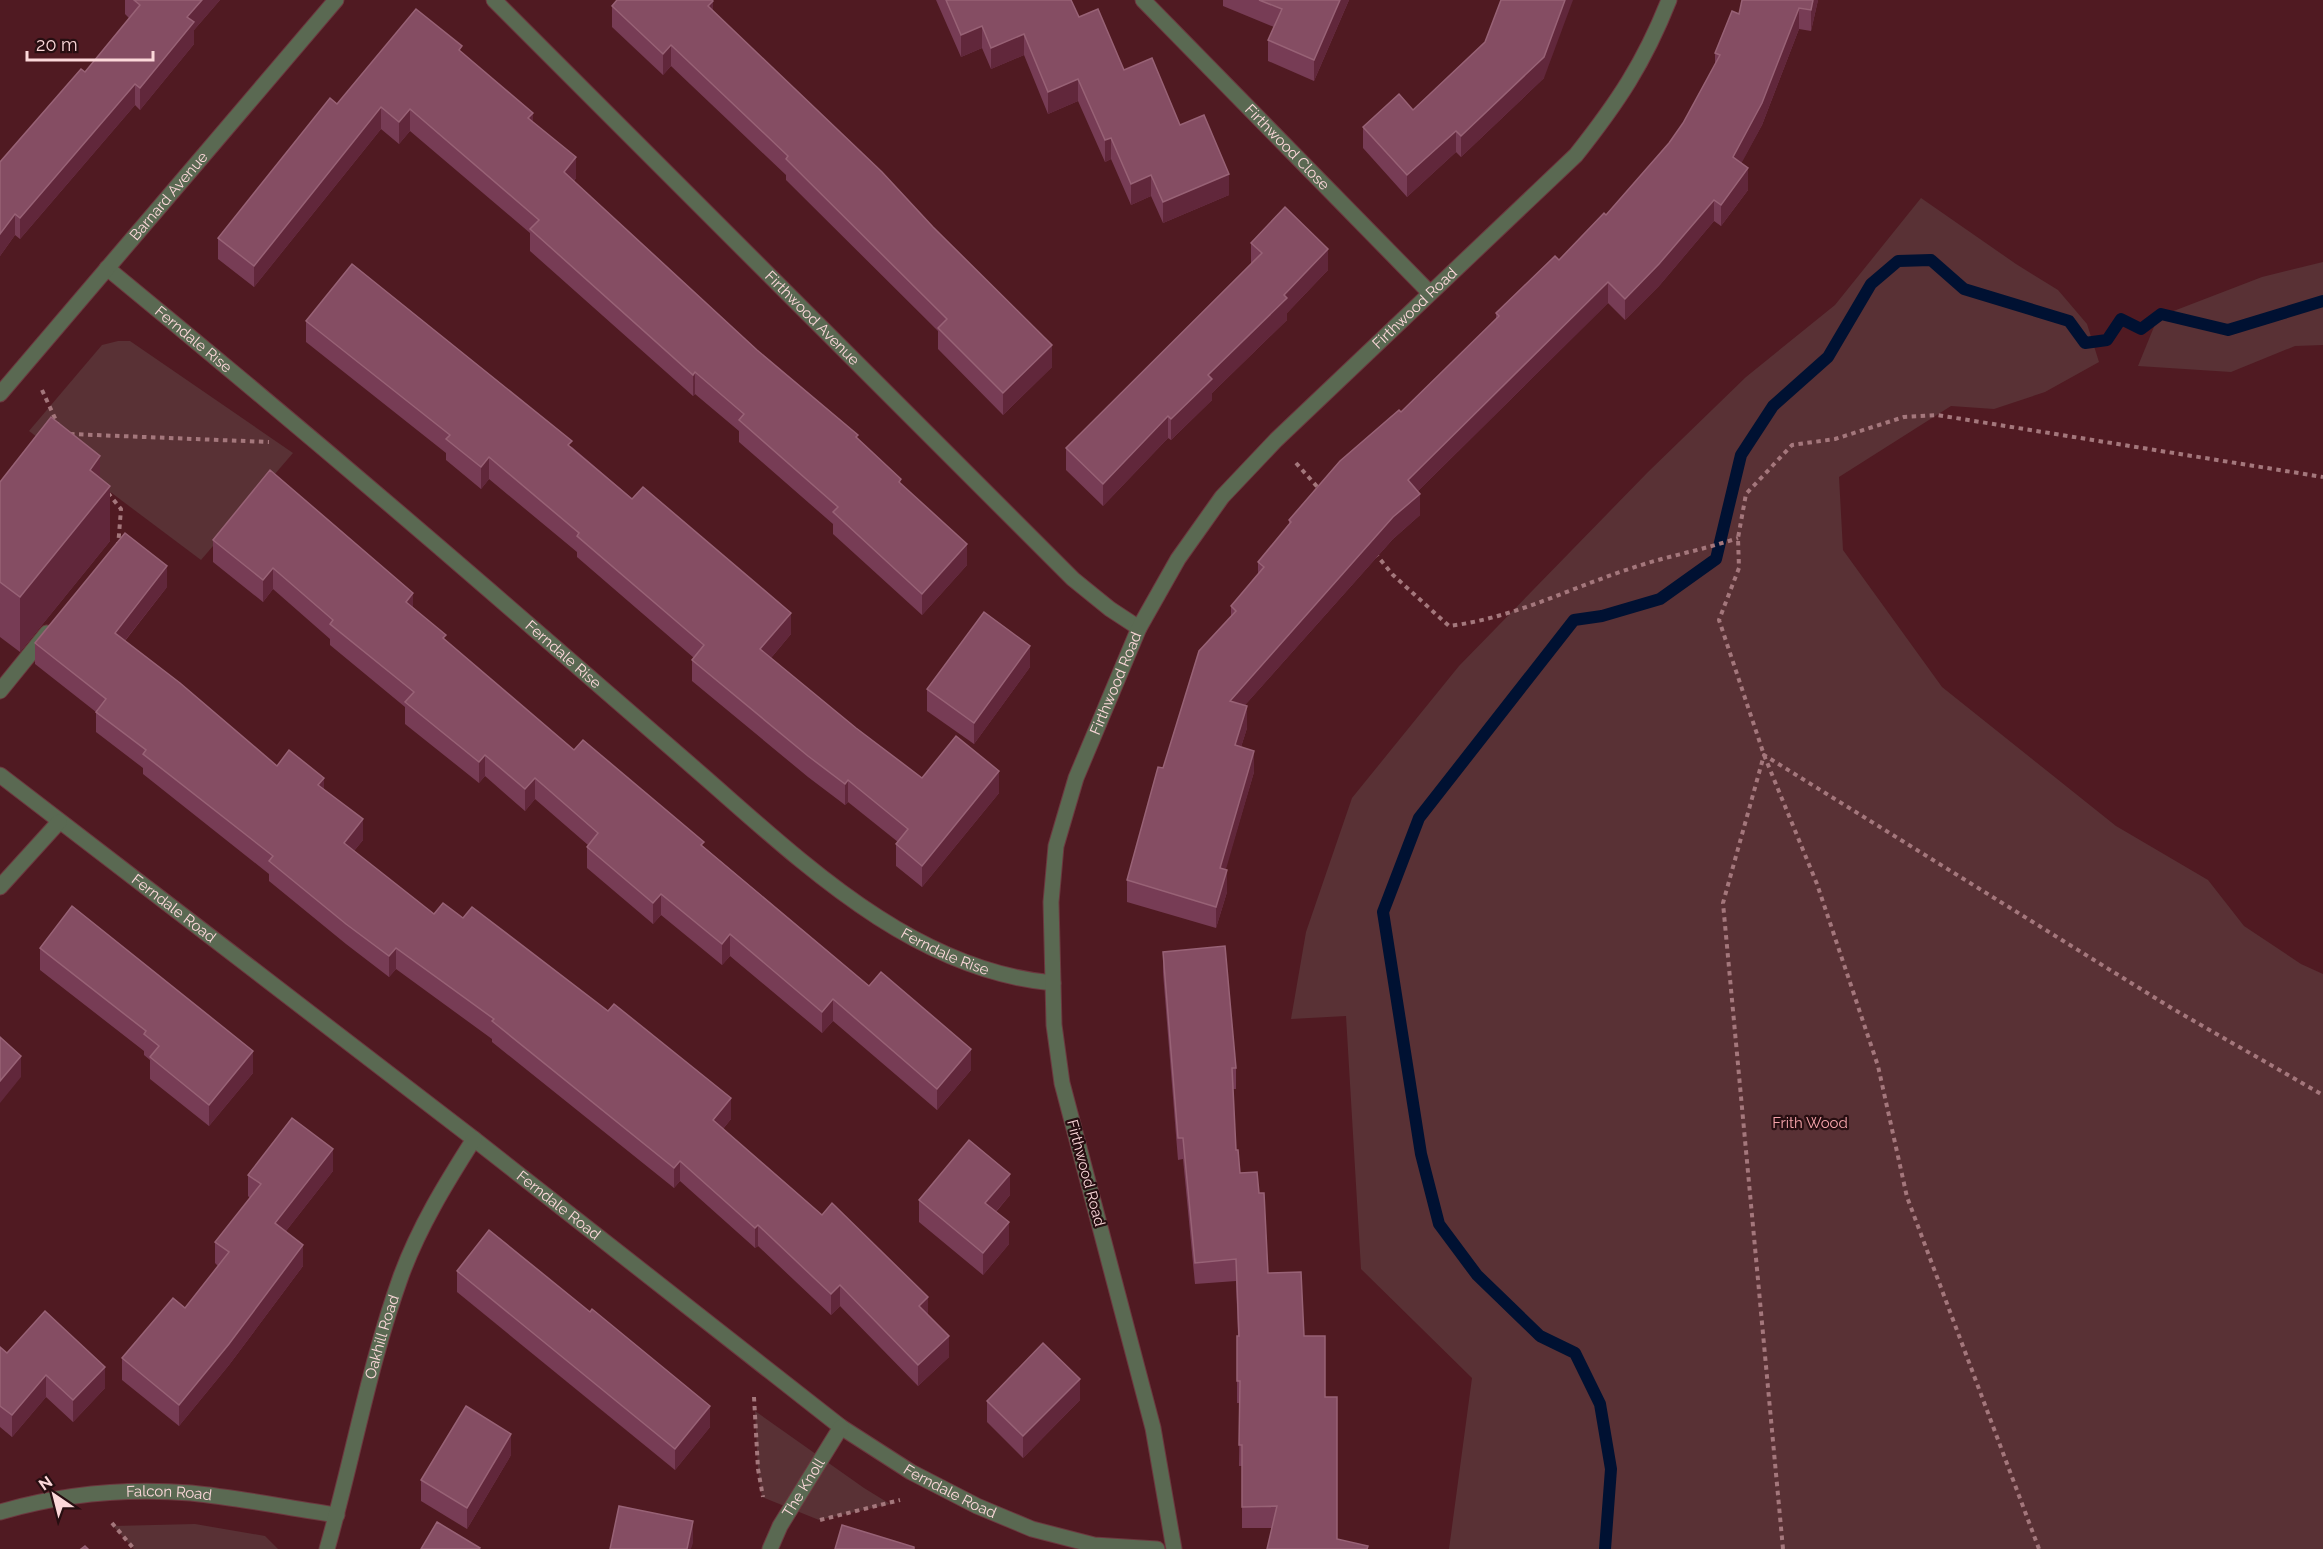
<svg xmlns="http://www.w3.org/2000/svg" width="2323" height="1549" viewBox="0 0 2323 1549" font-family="Raleway,sans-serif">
  <rect width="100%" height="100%" fill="#501a22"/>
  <g fill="#593135">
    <polygon points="1921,198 2016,264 2058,290 2087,324 2099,362 2045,392 1994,409 1951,406 1839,477 1843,550 1942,687 2116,826 2208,880 2244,926 2301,964 2323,974 2323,1549 1449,1549 1472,1378 1361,1269 1346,1016 1291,1019 1306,932 1352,798 1459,666 1648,472 1746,377 1835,305"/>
    <polygon points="2323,262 2323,345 2295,346 2231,372 2138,366 2158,317 2262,277"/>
    <polygon points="118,341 130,341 293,453 201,560 29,431 102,345"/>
    <polygon points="755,1411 864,1488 890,1504 819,1520 762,1497 758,1469"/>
    <polygon points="195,1524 265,1536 278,1549 134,1549 113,1526"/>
  </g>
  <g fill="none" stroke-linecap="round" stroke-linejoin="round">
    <polyline stroke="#001132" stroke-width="12" points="1605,1549 1611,1469 1600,1404 1575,1353 1540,1336 1477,1275 1439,1224 1421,1154 1383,912 1419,818 1574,620 1602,616 1660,599 1716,559 1741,455 1773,406 1828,357 1871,284 1898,261 1931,260 1964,289 2069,321 2085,343 2107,340 2121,319 2141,329 2161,314 2228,330 2323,301"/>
    <defs>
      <polyline id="service" points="0,691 47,633"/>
      <g id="minor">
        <path id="s1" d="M494,0L1073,579L1110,609L1139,628"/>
        <path id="s2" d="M1143,0L1430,293"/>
        <path id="s3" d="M107,268C236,374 363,481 489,590C557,649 625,708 693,767C797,857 909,970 1053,983"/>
        <path id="s4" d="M0,394L336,0"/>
        <path id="s5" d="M0,775L474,1139L841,1427L911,1472L977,1506L1032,1529L1094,1545L1157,1549"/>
        <polyline points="0,887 59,822"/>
        <path id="s6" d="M0,1512C62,1494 127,1488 191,1493C240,1498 289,1508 337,1515"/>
        <path id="s7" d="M327,1549C353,1458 369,1365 401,1276C419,1227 446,1183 474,1139"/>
        <path id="s8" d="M770,1549L780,1526L841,1427"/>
        <path id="s9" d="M1174,1549L1153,1428L1062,1083L1054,1025L1053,983L1051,902L1056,846L1076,778L1139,628L1178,559L1222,497L1276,440L1576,155C1618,102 1644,63 1669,0"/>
      </g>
    </defs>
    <use href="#service" stroke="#6c383f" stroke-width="17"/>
    <use href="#minor" stroke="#6c383f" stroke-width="17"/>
    <g stroke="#a4777c" stroke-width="4" stroke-dasharray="4.5 4.5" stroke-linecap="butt">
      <polyline points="42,390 59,427"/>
      <polyline points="70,434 269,442"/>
      <polyline points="1296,463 1321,491"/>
      <polyline points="108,493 121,509 118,547"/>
      <path d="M1375,553L1393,575L1449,626C1514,618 1570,588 1632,568C1667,556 1703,550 1738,538"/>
      <polyline points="754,1397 758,1469 763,1497"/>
      <polyline points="820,1520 900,1500"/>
      <polyline points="112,1523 134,1549"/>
      <polyline points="1783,1549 1723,903 1764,755 2173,1009 2323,1095"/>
      <polyline points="2039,1549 1907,1197 1878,1066 1817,884 1764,755 1719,620 1739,568 1738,538 1746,494 1792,445 1835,439 1904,417 1937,415 2323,477"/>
    </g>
    <use href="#service" stroke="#5a6952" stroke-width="15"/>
    <use href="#minor" stroke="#5a6952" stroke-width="15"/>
  </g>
  <g fill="#773c55">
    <polygon points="125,0 220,0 194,30 194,44 140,110 135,105 20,239 15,235 0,256 0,162 85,72 129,18 125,14"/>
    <polygon points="936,0 1071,0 1079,17 1124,70 1180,125 1229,195 1163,223 1151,196 1131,205 1111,159 1105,162 1078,101 1048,114 1024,55 991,69 982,48 961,57"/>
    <polygon points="1223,0 1349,0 1314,81 1268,61 1268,40 1274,27 1223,6"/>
    <polygon points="1742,0 1818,0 1811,31 1799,29 1762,125 1741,163 1748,190 1721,226 1714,221 1659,286 1625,320 1608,303 1418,491 1420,515 1393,539 1245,705 1247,728 1241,747 1254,772 1225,870 1227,892 1216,928 1127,902 1127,880 1231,617 1231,606 1258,574 1258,562 1289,524 1289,520 1401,412 1496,319 1496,313 1559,260 1606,215 1669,143 1683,123 1715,64 1715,53 1739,14"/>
    <polygon points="612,6 713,11 1052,367 1003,415 938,349 938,331 786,180 786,175 671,66 663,75 612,27"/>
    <polygon points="1485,42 1544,78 1461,157 1456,152 1407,197 1363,148 1363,127 1413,110"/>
    <polygon points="462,53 533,122 576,178 574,181 757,350 858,439 901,485 967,565 922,615 833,534 833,524 739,442 739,431 695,394 693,396 530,251 530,233 410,131 399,144 381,129 254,287 218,259 218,238 337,104"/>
    <polygon points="1251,243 1328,270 1287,313 1287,320 1212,393 1212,400 1171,440 1168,438 1103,506 1066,470 1066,448 1251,264"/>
    <polygon points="306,321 572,447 791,634 771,658 856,728 922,778 999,793 922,887 896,866 896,844 898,842 848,802 845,805 808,777 692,681 692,660 694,658 577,557 577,552 489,479 481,489 446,460 446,453 306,342"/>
    <polygon points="0,482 110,541 20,652 0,637"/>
    <polygon points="213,540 413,608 446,641 574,750 704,847 869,986 971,1070 937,1110 833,1021 822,1033 730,956 722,965 661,915 653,924 587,868 587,847 588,845 535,799 525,811 485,776 479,783 405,724 405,707 330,645 330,639 273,589 263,602 213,562"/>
    <polygon points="167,587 125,641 277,766 324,789 363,840 354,851 434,914 731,1119 723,1129 928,1315 949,1357 918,1386 840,1306 831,1315 758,1246 755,1248 680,1181 674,1188 492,1042 492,1039 396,969 389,977 346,944 269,881 269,874 143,774 143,768 96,732 96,712 35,664 35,643"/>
    <polygon points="1030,667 974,744 927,711 927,689"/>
    <polygon points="40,948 253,1073 209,1126 150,1079 150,1060 144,1055 144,1051 40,970"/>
    <polygon points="1163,952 1236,1068 1236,1089 1233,1089 1236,1150 1240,1173 1259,1193 1268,1273 1304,1336 1325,1397 1337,1539 1368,1549 1272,1528 1242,1528 1242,1466 1239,1466 1240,1403 1237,1403 1237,1336 1238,1336 1236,1281 1195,1284 1183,1159 1178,1160 1163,973"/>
    <polygon points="333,1171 286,1231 303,1266 229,1365 179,1426 122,1380 122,1358 185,1308 218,1266 215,1263 215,1242 250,1198 248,1196 248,1175"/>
    <polygon points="1010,1195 996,1212 1009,1244 983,1275 919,1222 919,1200"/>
    <polygon points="457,1271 590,1312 710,1427 675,1470 457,1292"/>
    <polygon points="0,1347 7,1353 105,1388 73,1422 46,1397 12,1437 0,1427"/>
    <polygon points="1080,1400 1023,1458 987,1422 987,1401"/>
    <polygon points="511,1455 467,1529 421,1501 421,1480"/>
  </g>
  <g fill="#61273b">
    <polygon points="202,0 220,0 194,30 194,44 140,110 140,88 187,17"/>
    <polygon points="1340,0 1349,0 1314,81 1314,60"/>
    <polygon points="1565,0 1573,0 1544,78 1461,157 1461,136"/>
    <polygon points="1813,0 1818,0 1811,31 1811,10"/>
    <polygon points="713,1 713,22 708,6"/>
    <polygon points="1799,8 1799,29 1762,125 1733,179 1733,157"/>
    <polygon points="982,26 982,48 961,57 961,35"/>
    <polygon points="1024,34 1024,55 991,69 991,48"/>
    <polygon points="671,45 671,66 663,75 663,54"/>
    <polygon points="1078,79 1078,101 1048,114 1048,92"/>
    <polygon points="135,84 135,105 20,239 20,218"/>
    <polygon points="381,107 381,129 254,287 254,266"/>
    <polygon points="410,109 410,131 399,144 399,122"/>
    <polygon points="533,113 533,134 528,118"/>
    <polygon points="1456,131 1456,152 1407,197 1407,175"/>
    <polygon points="1111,138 1111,159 1105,162 1105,140"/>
    <polygon points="576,157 576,178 564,193 564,172"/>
    <polygon points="1748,168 1748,190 1721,226 1721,205"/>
    <polygon points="1229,174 1229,195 1163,223 1163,202"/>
    <polygon points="1151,175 1151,196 1131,205 1131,184"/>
    <polygon points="1714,200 1714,221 1659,286 1625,320 1625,299"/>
    <polygon points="15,214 15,235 0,256 0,234"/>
    <polygon points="1328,249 1328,270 1287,313 1287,320 1212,393 1212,400 1171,440 1171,419 1208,375"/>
    <polygon points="1608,282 1608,303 1408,501 1408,480"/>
    <polygon points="1052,345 1052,367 1003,415 1003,393"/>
    <polygon points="695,372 695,394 693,396 693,375"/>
    <polygon points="1168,416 1168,438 1103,506 1103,484"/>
    <polygon points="100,456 100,498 110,486 110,541 20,652 20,597 90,470"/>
    <polygon points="489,457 489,479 481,489 481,467"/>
    <polygon points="1420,494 1420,515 1393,539 1230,722 1230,701 1393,517"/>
    <polygon points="967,544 967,565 922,615 922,594"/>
    <polygon points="167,566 167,587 115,653 115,633"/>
    <polygon points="273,568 273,589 263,602 263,580"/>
    <polygon points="413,593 413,614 406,602"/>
    <polygon points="791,613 791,634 760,671 760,649"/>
    <polygon points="1030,646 1030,667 974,744 974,723"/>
    <polygon points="1247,706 1247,728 1235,766 1235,745"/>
    <polygon points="1254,751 1254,772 1220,890 1220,868"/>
    <polygon points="485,755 485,776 479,783 479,762"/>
    <polygon points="999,771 999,793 922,887 922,866"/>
    <polygon points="324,778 324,798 318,785"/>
    <polygon points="535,778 535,799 525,811 525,789"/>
    <polygon points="848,780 848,802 845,805 845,784"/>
    <polygon points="363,819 363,840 344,863 344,843"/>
    <polygon points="1227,870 1227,892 1216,928 1216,907"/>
    <polygon points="661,894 661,915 653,924 653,903"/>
    <polygon points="730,934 730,956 722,965 722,944"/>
    <polygon points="396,948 396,969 389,977 389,956"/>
    <polygon points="833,999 833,1021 822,1033 822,1012"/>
    <polygon points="971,1049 971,1070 937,1110 937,1089"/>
    <polygon points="253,1051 253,1073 209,1126 209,1105"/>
    <polygon points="21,1056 21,1077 0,1103 0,1081"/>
    <polygon points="731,1098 731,1119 713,1141 713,1120"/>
    <polygon points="333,1149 333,1171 275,1245 275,1223"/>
    <polygon points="680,1161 680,1181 674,1188 674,1168"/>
    <polygon points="1010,1174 1010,1195 985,1224 985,1203"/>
    <polygon points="1009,1222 1009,1244 983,1275 983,1253"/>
    <polygon points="758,1225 758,1246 755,1248 755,1228"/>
    <polygon points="303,1245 303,1266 229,1365 179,1426 179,1405"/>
    <polygon points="840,1285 840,1306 831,1315 831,1294"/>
    <polygon points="928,1297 928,1317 919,1306"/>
    <polygon points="949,1336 949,1357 918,1386 918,1365"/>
    <polygon points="105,1367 105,1388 73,1422 73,1400"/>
    <polygon points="46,1375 46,1397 12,1437 12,1415"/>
    <polygon points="1080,1379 1080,1400 1023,1458 1023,1436"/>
    <polygon points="710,1406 710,1427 675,1470 675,1449"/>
    <polygon points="511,1434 511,1455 467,1529 467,1508"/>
    <polygon points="693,1521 693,1543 691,1549 687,1549"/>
  </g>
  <g fill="#854d63" stroke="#986276" stroke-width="1.5">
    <polygon points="134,0 202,0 187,17 194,22 140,88 135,84 20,218 15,214 0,234 0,162 81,69 85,72 140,5"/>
    <polygon points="617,0 712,0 713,1 708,6 882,172 933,227 1052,345 1003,393 938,328 947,319 786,159 788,156 671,45 663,54 612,6"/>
    <polygon points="946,0 1071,0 1079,17 1098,9 1124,70 1152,58 1180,125 1204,115 1229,174 1163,202 1151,175 1131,184 1111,138 1105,140 1078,79 1048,92 1024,34 991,48 982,26 961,35"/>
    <polygon points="1259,0 1340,0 1314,60 1268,40 1282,9"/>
    <polygon points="1501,0 1565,0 1544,57 1461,136 1456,131 1407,175 1363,127 1399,94 1413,110 1485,42"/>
    <polygon points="1742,0 1813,0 1811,10 1799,8 1762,103 1733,157 1748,168 1721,205 1714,200 1659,264 1625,299 1608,282 1408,480 1420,494 1393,517 1230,701 1247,706 1235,745 1254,751 1220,868 1227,870 1216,907 1127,880 1158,767 1163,768 1199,651 1236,611 1231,606 1264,567 1258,562 1291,522 1289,520 1340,461 1399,410 1401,412 1499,316 1496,313 1555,256 1559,260 1604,213 1606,215 1669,143 1683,123 1720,55 1715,53 1732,11 1739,14"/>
    <polygon points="416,9 462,46 459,50 533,113 528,118 576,157 564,172 757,350 858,435 856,437 901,479 899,482 967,544 922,594 833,512 838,507 739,420 744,414 695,372 693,375 530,229 539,220 410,109 399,122 381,107 254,266 218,238 330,98 337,104"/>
    <polygon points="1285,207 1328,249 1284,295 1287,298 1208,375 1212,379 1171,419 1168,416 1103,484 1066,448 1262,253 1251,243"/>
    <polygon points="352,264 572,441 568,445 632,499 643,487 791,613 760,649 856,728 922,778 956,736 999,771 922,866 896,844 908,829 848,780 845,784 808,756 692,660 704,645 577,536 579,533 489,457 481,467 446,439 450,435 306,321"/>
    <polygon points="51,417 100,456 90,470 110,486 20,597 0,582 0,482"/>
    <polygon points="270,470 413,593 406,602 446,635 443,638 574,750 583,740 704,842 701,845 869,986 881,972 971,1049 937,1089 833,999 822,1012 730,934 722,944 661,894 653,903 587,847 598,833 535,778 525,789 485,755 479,762 405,702 414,692 330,624 333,620 273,568 263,580 213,540"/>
    <polygon points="125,533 167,566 115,633 180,683 277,766 289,750 324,778 318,785 363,819 344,843 434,914 443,903 463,918 472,907 608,1011 614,1004 731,1098 713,1120 822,1215 832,1203 928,1297 919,1306 949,1336 918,1365 840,1285 831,1294 758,1225 755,1228 680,1161 674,1168 492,1021 494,1019 396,948 389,956 346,924 269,861 273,856 143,754 146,750 96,712 106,699 35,643"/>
    <polygon points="984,612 1030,646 974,723 927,689"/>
    <polygon points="72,906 253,1051 209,1105 150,1057 159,1046 144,1034 146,1031 40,948"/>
    <polygon points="1225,946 1236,1068 1232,1068 1236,1150 1238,1150 1240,1173 1257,1172 1259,1193 1264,1193 1268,1273 1301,1272 1304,1336 1325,1336 1325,1397 1337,1397 1337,1539 1368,1546 1367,1549 1267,1549 1277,1506 1242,1507 1242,1445 1239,1445 1240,1381 1237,1381 1237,1336 1239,1336 1236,1259 1195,1263 1183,1138 1178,1138 1163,952"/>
    <polygon points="0,1037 21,1056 0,1081"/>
    <polygon points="292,1118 333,1149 275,1223 303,1245 229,1344 179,1405 122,1358 173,1298 185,1308 229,1252 215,1242 261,1184 248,1175"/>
    <polygon points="969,1140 1010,1174 985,1203 1009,1222 983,1253 919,1200"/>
    <polygon points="489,1230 590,1312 592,1309 710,1406 675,1449 457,1271"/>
    <polygon points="45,1311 105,1367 73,1400 46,1375 12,1415 0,1406 0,1347 7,1353"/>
    <polygon points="1043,1343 1080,1379 1023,1436 987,1401"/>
    <polygon points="466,1406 511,1434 467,1508 421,1480"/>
    <polygon points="619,1506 693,1521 687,1549 610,1549"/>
    <polygon points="437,1522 480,1548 479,1549 421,1549"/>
    <polygon points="842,1525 914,1547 914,1549 835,1549"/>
    <polygon points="85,1546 88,1549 81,1549"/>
  </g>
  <g text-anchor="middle" stroke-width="4.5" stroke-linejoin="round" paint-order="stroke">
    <g font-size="15" fill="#fcd8da" stroke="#270e11">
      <text dy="5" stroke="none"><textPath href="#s2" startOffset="206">Firthwood Close</textPath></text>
      <text dy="5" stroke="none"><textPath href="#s4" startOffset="260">Barnard Avenue</textPath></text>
      <text dy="5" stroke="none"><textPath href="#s9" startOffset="1376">Firthwood Road</textPath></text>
      <text dy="5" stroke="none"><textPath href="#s1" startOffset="450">Firthwood Avenue</textPath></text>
      <text dy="5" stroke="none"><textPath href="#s3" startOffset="112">Ferndale Rise</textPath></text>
      <text dy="5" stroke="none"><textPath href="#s3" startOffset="598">Ferndale Rise</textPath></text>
      <text dy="5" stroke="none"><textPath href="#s9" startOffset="891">Firthwood Road</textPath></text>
      <text dy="5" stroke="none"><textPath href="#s5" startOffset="219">Ferndale Road</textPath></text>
      <text dy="5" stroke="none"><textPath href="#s3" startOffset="1084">Ferndale Rise</textPath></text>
      <text transform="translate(1086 1173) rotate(75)" y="5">Firthwood Road</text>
      <text dy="5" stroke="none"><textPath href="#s5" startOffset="705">Ferndale Road</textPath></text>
      <text dy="5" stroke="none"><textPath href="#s7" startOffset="219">Oakhill Road</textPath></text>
      <text dy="5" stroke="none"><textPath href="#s8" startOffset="70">The Knoll</textPath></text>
      <text dy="5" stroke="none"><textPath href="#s5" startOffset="1191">Ferndale Road</textPath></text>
      <text dy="5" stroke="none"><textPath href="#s6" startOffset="171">Falcon Road</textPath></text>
    </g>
    <g font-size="15" fill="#f7a5ac" stroke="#270e11">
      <text x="1810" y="1128">Frith Wood</text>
    </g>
  </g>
  <g transform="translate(54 1495) rotate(325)" stroke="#270e11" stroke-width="4.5" paint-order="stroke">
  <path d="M0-4.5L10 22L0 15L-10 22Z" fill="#fcd8da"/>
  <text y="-9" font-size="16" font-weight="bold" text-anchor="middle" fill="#fcd8da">N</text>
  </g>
  <path d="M27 51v9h126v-9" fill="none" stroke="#fcd8da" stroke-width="3"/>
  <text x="36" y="51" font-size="18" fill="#fcd8da" stroke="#270e11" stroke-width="4.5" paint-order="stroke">20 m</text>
</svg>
